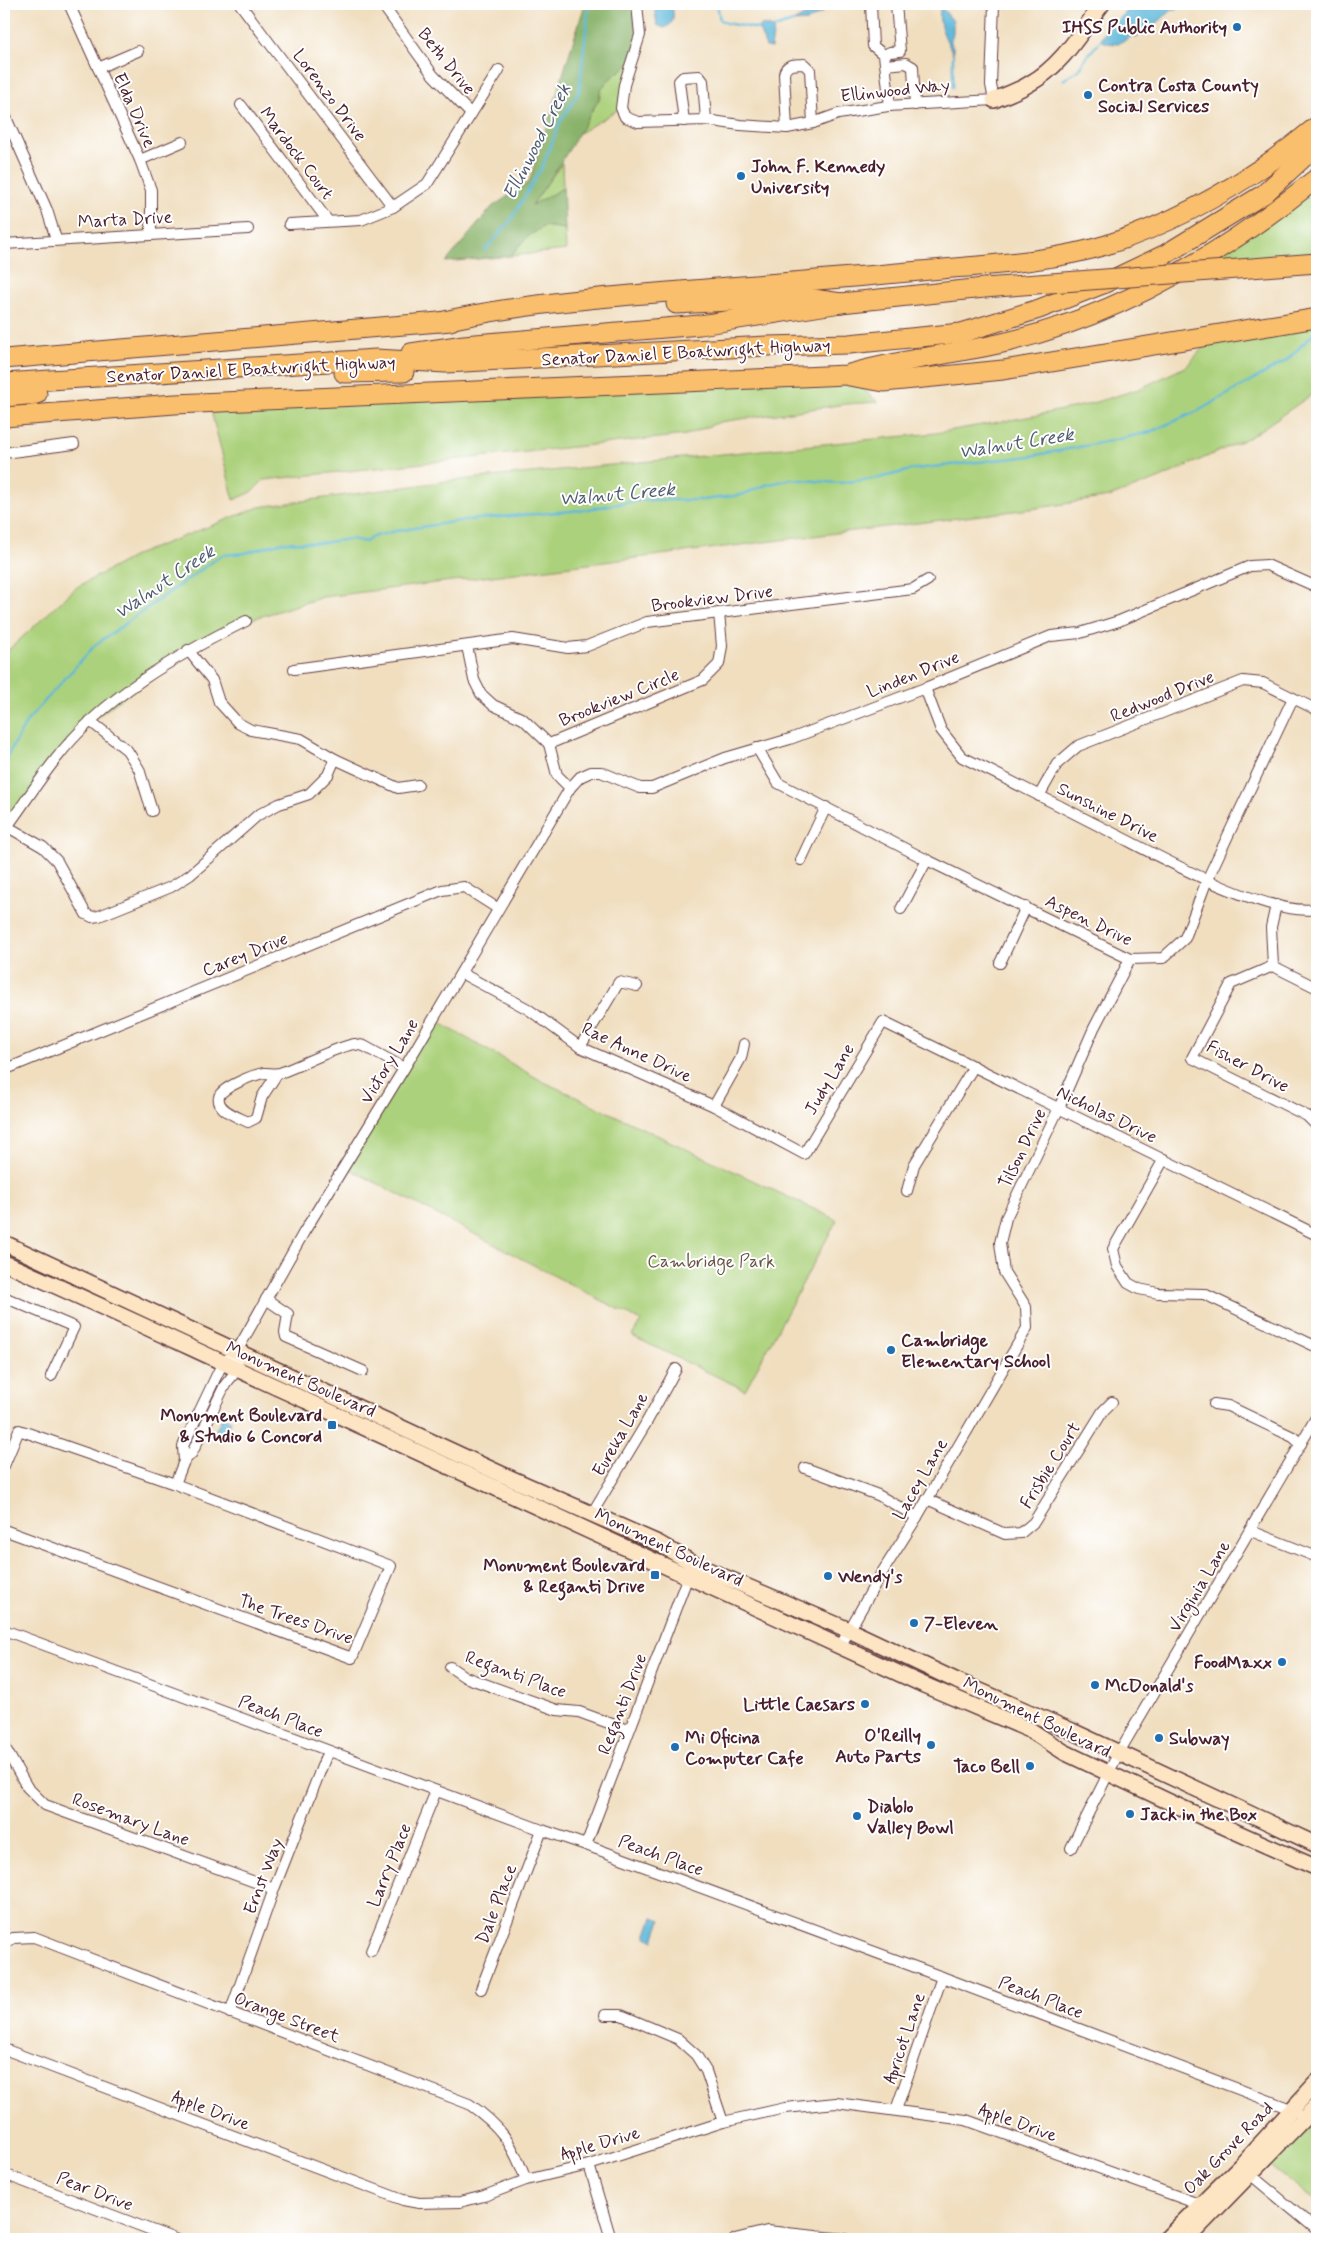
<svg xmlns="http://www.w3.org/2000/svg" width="1321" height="2243" viewBox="0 0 1321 2243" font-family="Mynerve,sans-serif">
  <rect width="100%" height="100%" fill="#fff"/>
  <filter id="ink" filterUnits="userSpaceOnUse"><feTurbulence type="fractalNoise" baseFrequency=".02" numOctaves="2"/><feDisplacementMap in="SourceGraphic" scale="10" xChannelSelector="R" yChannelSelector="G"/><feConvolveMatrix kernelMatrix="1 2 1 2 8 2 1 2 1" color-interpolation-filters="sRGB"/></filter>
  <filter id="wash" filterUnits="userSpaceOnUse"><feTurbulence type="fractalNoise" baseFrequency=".0096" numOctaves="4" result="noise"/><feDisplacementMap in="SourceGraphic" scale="20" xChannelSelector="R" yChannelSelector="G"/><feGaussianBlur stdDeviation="1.12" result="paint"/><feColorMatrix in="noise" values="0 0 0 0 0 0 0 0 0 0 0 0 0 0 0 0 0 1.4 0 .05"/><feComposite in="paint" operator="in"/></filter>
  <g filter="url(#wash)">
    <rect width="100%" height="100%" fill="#f0debf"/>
    <g fill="#acd17b" stroke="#7b7853">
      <polygon points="632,62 621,108 576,135 599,100 601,90 611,76"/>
      <polygon points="562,163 563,188 531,206"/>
      <polygon points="1317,178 1317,263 1187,267"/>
      <polygon points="544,226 565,229 566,250 510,256 527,237"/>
      <polygon points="1317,318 1317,391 1250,437 1158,479 1109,497 1038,508 323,597 246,621 188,650 91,721 4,832 4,654 77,587 138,554 259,507 449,481 936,433 1033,416 1086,405 1139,389 1187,366 1213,336"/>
      <polygon points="846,375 878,402 846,404 720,422 686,435 264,480 252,492 234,500 209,403"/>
      <polygon points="433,1019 542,1081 837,1220 745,1390 632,1336 641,1321 344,1166"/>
      <polygon points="1317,2105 1317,2202 1264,2161"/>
    </g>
    <path fill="#89b36b" stroke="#6a694b" d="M585,4H637C639,23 641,42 632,60C628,68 610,75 602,88C600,92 600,98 597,102C577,137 556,172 532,205L563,188L565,229L544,226L527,237L510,256L446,262L492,207L529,182Z"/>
    <g fill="#5bb7d9" stroke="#526b82">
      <path d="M654,4H674L672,5C674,16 675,24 664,28L657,25Z"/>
      <polygon points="811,4 825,4 824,11 808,21 793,22 806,15"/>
      <path d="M1132,4H1187L1186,7C1169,7 1164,19 1151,28C1147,31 1141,34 1136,37L1132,36C1121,43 1113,47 1101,40C1108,23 1128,15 1132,4Z"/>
      <path d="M941,7L953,21V34L950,41L953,47V55C948,40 935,24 941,7Z"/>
      <polygon points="761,25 774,28 771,48 766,47 759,29"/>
      <polygon points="222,1417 231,1421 223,1438 214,1434"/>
      <polygon points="653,1917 661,1920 654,1940 646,1937"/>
    </g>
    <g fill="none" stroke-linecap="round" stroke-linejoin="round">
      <g stroke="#5bb7d9" stroke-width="2.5">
        <polyline points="717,4 720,20 726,23 759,29"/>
        <polyline points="941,4 941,7"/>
        <polyline points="774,28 793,22"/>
        <polyline points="953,55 953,87"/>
        <polyline points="1063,80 1080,69 1084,60 1101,40"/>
        <polyline points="485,250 511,220 543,165 561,120 579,92 589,4"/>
        <polyline points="4,762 27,721 95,645 222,555 245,553 283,542 320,543 350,539 366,542 372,537 396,531 466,520 583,510 641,500 704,500 741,495 766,485 791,479 839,483 879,478 915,469 1031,456 1106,442 1150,432 1198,411 1286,361 1317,330"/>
      </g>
    </g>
  </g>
  <g filter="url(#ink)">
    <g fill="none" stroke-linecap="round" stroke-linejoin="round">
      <defs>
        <g id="street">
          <polyline points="69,4 140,160 151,190 151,235"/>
          <polyline points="240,4 393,207"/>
          <polyline points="382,4 433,75 471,114"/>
          <polyline points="637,4 640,35 624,85 621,108 625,117 638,122 706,120 740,125 787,128 813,123 838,114 888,106 994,100 991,85 994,4"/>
          <polyline points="871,4 873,46 884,55 890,106"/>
          <polyline points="884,55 890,52 900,51 896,4"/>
          <polyline points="886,65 906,63 913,67 915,105"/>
          <polyline points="98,68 138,51"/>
          <polyline points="241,105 328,221"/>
          <polyline points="4,113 47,210 56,239"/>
          <polyline points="684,121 679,81 683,77 699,76 703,81 706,120"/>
          <path d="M787,128L784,74C786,63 794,65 804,64L810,70L813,123"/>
          <polyline points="140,160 182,142"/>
          <polyline points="289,224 361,220 393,207 427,184 499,70"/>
          <polyline points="4,244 248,229"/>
          <polyline points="4,453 74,444"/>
          <polyline points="467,646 474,680 481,694 493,705 523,719 549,744 703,680 719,664 722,646 719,613"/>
          <polyline points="188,650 212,680 219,702 238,723 251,730 301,739 335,759 398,788 418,785"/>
          <polyline points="294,669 513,639 568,648 587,646 647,622 913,589 928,580"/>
          <path d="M925,688L941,730L962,757C1011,781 1060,806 1109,831C1155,854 1267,918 1317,909"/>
          <polyline points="90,721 127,750 139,769 152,811"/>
          <polyline points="549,744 557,775 570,788"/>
          <polyline points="757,748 778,783 927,860 1130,959 1163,958 1185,938 1207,880 1293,698"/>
          <polyline points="1039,796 1057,764 1078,746 1243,681 1263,683 1317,710"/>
          <polyline points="8,827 43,847 57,861 86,914 92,917 99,916 171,887 190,875 258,815 279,804 309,794 328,775 335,759"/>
          <path d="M4,831C21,808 37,783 55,760C104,696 176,656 246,621"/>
          <polyline points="801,860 826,807"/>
          <polyline points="1276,905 1271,927 1273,966 1317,988"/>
          <polyline points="901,909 927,860"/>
          <polyline points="1000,963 1026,907"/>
          <polyline points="1273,966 1231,984 1192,1058 1307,1116 1317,1126"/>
          <polyline points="461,973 528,1009 580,1047 714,1106 804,1154 883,1022 1317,1235"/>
          <polyline points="580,1047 619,982 637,986"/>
          <polyline points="4,1070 442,890 464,887 497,908"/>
          <path d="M277,1074L262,1097L256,1118L248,1122C238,1117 216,1110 219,1097C220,1088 255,1074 265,1073C270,1073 275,1074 280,1073C305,1064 328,1050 354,1044L364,1046L404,1068"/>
          <polyline points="714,1106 741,1058 744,1044"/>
          <polyline points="1164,1159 1113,1249 1117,1266 1128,1283 1139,1289 1158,1293 1204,1294 1317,1347"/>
          <polyline points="907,1191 914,1165 974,1066"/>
          <polyline points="4,1297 74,1327 51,1376"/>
          <polyline points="266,1299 288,1314 285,1332 286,1337 363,1371"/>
          <polyline points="237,1351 237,1370 225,1385 192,1453 184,1461 183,1446 222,1364 237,1351 304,1232 408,1062 570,788 580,777 591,772 601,772 640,788 652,788 725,758 790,739 925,688 1051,636 1080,633 1119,621 1250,566 1267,565 1317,587"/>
          <polyline points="1214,1404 1228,1406 1293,1437 1301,1444"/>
          <polyline points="4,1466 19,1430 175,1484 391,1566 352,1658 4,1530"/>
          <polyline points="805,1468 878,1495 917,1517"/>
          <polyline points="175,1484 184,1461"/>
          <polyline points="927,1499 1005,1534 1021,1533 1034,1522 1103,1411 1112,1402"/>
          <polyline points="591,1515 645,1425 676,1369"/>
          <polyline points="1251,1531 1317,1557"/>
          <polyline points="4,1630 542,1830 586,1845 942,1977 1296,2111"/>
          <polyline points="841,1645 878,1579 917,1517 1027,1328 1026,1307 1004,1272 1000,1243 1006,1218 1059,1108 1094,1028 1130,959"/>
          <polyline points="450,1667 465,1677 557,1710 579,1712 628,1730"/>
          <polyline points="4,1746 27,1787 45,1805 274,1889"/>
          <polyline points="586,1845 688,1576"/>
          <polyline points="1071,1848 1118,1754 1317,1416"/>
          <path d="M4,1945L13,1938L34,1937L469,2104C500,2125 513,2144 526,2180"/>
          <polyline points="371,1951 436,1791"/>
          <polyline points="481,1989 542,1830"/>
          <polyline points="230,2013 274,1889 328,1751"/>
          <polyline points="605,2015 621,2015 678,2039 696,2055 706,2071 723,2122"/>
          <polyline points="4,2049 403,2200 419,2203 460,2202 484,2196 526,2180 589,2165 723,2122 785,2108 836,2103 966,2120 1204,2206"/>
          <polyline points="896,2110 942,1977"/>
          <polyline points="589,2165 611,2239"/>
          <polyline points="4,2174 175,2239"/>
          <polyline points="1251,2175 1317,2230"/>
          <polyline points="735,2239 767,2231 845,2239"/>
        </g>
        <g id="secondary">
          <path d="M994,100C1005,95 1018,91 1029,84C1061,67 1081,32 1102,4"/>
          <polyline points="4,1243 501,1474 658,1543 696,1565 849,1630 957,1681 1072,1731 1317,1845"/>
          <path d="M4,1263C106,1307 207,1356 309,1402L924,1685L1030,1730L1064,1752L1180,1807L1317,1868"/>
          <polyline points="1166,2239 1241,2165 1317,2082"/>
          <polyline points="1187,2239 1317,2105"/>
        </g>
        <g id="highway">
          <polyline points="676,304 799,297 841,303"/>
          <path d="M440,322C515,305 592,298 668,292C752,285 836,279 920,271C982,265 1047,263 1106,245C1184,220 1254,178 1317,126"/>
          <polyline points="411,353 464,345 700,325 841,303 984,288"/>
          <polyline points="4,359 451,321"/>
          <polyline points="344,373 404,372"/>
          <polyline points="849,376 884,382 1003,370 1317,318"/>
          <polyline points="4,383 376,359 446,363 767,346 849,344 961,333 1039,309 1103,284 1166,254 1264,194 1317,145"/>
          <polyline points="4,397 37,394"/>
          <path d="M4,417L175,404L846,375C896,360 947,355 998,344C1116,318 1224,253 1317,178"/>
        </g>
      </defs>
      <use href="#street" stroke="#633c41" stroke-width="12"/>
      <use href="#secondary" stroke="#633c41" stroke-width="18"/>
      <use href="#highway" stroke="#633c41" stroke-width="21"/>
      <use href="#street" stroke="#fff" stroke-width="10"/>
      <use href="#secondary" stroke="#fde5c4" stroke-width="15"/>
      <use href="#highway" stroke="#f9bf6c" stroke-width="19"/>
      <defs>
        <polyline id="highway-bridge" points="984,288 1317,263"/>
      </defs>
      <use href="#highway-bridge" stroke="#633c41" stroke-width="21" stroke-linecap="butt"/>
      <use href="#highway-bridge" stroke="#f9bf6c" stroke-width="19"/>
    </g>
  </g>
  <g fill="#1f6fb2" stroke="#fff" stroke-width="2">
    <circle cx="1237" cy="27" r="5"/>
    <circle cx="1088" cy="95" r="5"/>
    <circle cx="741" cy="176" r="5"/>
    <circle cx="891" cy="1350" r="5"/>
    <rect x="327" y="1420" width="10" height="10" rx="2.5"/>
    <rect x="650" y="1570" width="10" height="10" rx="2.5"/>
    <circle cx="828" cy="1576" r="5"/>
    <circle cx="914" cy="1623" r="5"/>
    <circle cx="1282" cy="1662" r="5"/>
    <circle cx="1095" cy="1685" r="5"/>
    <circle cx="865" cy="1704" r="5"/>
    <circle cx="1159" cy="1738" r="5"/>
    <circle cx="931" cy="1745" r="5"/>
    <circle cx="675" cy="1747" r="5"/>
    <circle cx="1030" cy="1766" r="5"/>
    <circle cx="1130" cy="1814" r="5"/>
    <circle cx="857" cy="1816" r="5"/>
  </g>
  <g text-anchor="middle" stroke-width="4" stroke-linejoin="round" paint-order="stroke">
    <g font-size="18" font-weight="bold" fill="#4a1f2b" stroke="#fff" text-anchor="start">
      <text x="1227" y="33" text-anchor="end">IHSS Public Authority</text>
      <text x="1098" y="91">Contra Costa County<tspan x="1098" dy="21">Social Services</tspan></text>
      <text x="751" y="172">John F. Kennedy<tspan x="751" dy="21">University</tspan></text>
      <text x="901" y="1346">Cambridge<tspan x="901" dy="21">Elementary School</tspan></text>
      <text x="322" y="1421" text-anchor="end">Monument Boulevard<tspan x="322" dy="21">&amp; Studio 6 Concord</tspan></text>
      <text x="645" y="1571" text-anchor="end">Monument Boulevard<tspan x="645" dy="21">&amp; Reganti Drive</tspan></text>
      <text x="838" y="1582">Wendy's</text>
      <text x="924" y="1629">7-Eleven</text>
      <text x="1272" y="1668" text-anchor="end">FoodMaxx</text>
      <text x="1105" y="1691">McDonald's</text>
      <text x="855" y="1710" text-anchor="end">Little Caesars</text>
      <text x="921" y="1741" text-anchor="end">O'Reilly<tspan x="921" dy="21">Auto Parts</tspan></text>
      <text x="685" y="1743">Mi Oficina<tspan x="685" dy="21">Computer Cafe</tspan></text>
      <text x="1169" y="1744">Subway</text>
      <text x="1020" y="1772" text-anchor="end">Taco Bell</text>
      <text x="867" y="1812">Diablo<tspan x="867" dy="21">Valley Bowl</tspan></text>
      <text x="1140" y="1820">Jack in the Box</text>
    </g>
    <g font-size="18" fill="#4a1f2b" stroke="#fff">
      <text transform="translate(447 61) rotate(51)" y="6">Beth Drive</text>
      <text transform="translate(895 90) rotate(-6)" y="6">Ellinwood Way</text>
      <text transform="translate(330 95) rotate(53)" y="6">Lorenzo Drive</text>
      <text transform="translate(135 110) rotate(66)" y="6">Elda Drive</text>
      <text transform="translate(297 153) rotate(53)" y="6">Mardock Court</text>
      <text transform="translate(125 219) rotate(-3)" y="6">Marta Drive</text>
      <text transform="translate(686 352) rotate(-3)" y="6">Senator Daniel E Boatwright Highway</text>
      <text transform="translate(251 369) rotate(-3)" y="6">Senator Daniel E Boatwright Highway</text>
      <text transform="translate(712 598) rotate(-7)" y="6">Brookview Drive</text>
      <text transform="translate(913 674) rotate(-22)" y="6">Linden Drive</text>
      <text transform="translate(1162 696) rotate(-22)" y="6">Redwood Drive</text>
      <text transform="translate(619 697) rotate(-22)" y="6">Brookview Circle</text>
      <text transform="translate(1108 812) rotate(27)" y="6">Sunshine Drive</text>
      <text transform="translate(1089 920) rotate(26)" y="6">Aspen Drive</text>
      <text transform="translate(245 954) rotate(-22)" y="6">Carey Drive</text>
      <text transform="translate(637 1052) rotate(25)" y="6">Rae Anne Drive</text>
      <text transform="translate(389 1061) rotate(-59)" y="6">Victory Lane</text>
      <text transform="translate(1248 1066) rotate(28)" y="6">Fisher Drive</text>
      <text transform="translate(829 1079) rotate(-59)" y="6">Judy Lane</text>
      <text transform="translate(1107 1114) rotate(26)" y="6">Nicholas Drive</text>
      <text transform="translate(1022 1148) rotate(-64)" y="6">Tilson Drive</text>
      <text transform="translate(301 1379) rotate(24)" y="6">Monument Boulevard</text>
      <text transform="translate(620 1434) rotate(-60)" y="6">Eureka Lane</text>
      <text transform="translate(1050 1465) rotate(-58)" y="6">Frisbie Court</text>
      <text transform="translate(920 1479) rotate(-60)" y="6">Lacey Lane</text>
      <text transform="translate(669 1547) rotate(25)" y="6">Monument Boulevard</text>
      <text transform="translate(1199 1586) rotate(-59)" y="6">Virginia Lane</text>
      <text transform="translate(296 1619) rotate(19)" y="6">The Trees Drive</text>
      <text transform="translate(516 1674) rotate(20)" y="6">Reganti Place</text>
      <text transform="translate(622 1704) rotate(-69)" y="6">Reganti Drive</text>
      <text transform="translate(281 1716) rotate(21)" y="6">Peach Place</text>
      <text transform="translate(1037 1717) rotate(26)" y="6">Monument Boulevard</text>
      <text transform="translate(131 1819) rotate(20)" y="6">Rosemary Lane</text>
      <text transform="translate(661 1855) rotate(20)" y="6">Peach Place</text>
      <text transform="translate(389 1865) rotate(-68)" y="6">Larry Place</text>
      <text transform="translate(263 1876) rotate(-69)" y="6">Ernst Way</text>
      <text transform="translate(496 1904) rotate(-69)" y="6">Dale Place</text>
      <text transform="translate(1041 1997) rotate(21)" y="6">Peach Place</text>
      <text transform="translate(287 2017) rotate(21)" y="6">Orange Street</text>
      <text transform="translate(904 2038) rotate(-71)" y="6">Apricot Lane</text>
      <text transform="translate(211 2110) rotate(21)" y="6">Apple Drive</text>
      <text transform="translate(1018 2122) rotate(20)" y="6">Apple Drive</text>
      <text transform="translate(600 2143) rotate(-16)" y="6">Apple Drive</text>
      <text transform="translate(1228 2148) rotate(-46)" y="6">Oak Grove Road</text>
      <text transform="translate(95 2191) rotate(21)" y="6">Pear Drive</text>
    </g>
    <g font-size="18" fill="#675443" stroke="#fff">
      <text x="711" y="1267">Cambridge Park</text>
    </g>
    <g font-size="19" font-style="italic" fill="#515c71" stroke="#fff">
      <text transform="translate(536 141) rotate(-63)" y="7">Ellinwood Creek</text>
      <text transform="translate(1016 442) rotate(-9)" y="7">Walnut Creek</text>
      <text transform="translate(617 493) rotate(-5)" y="7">Walnut Creek</text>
      <text transform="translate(164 581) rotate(-34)" y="7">Walnut Creek</text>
    </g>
  </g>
  <rect width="1321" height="2243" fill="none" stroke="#fff" stroke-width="20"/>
</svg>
